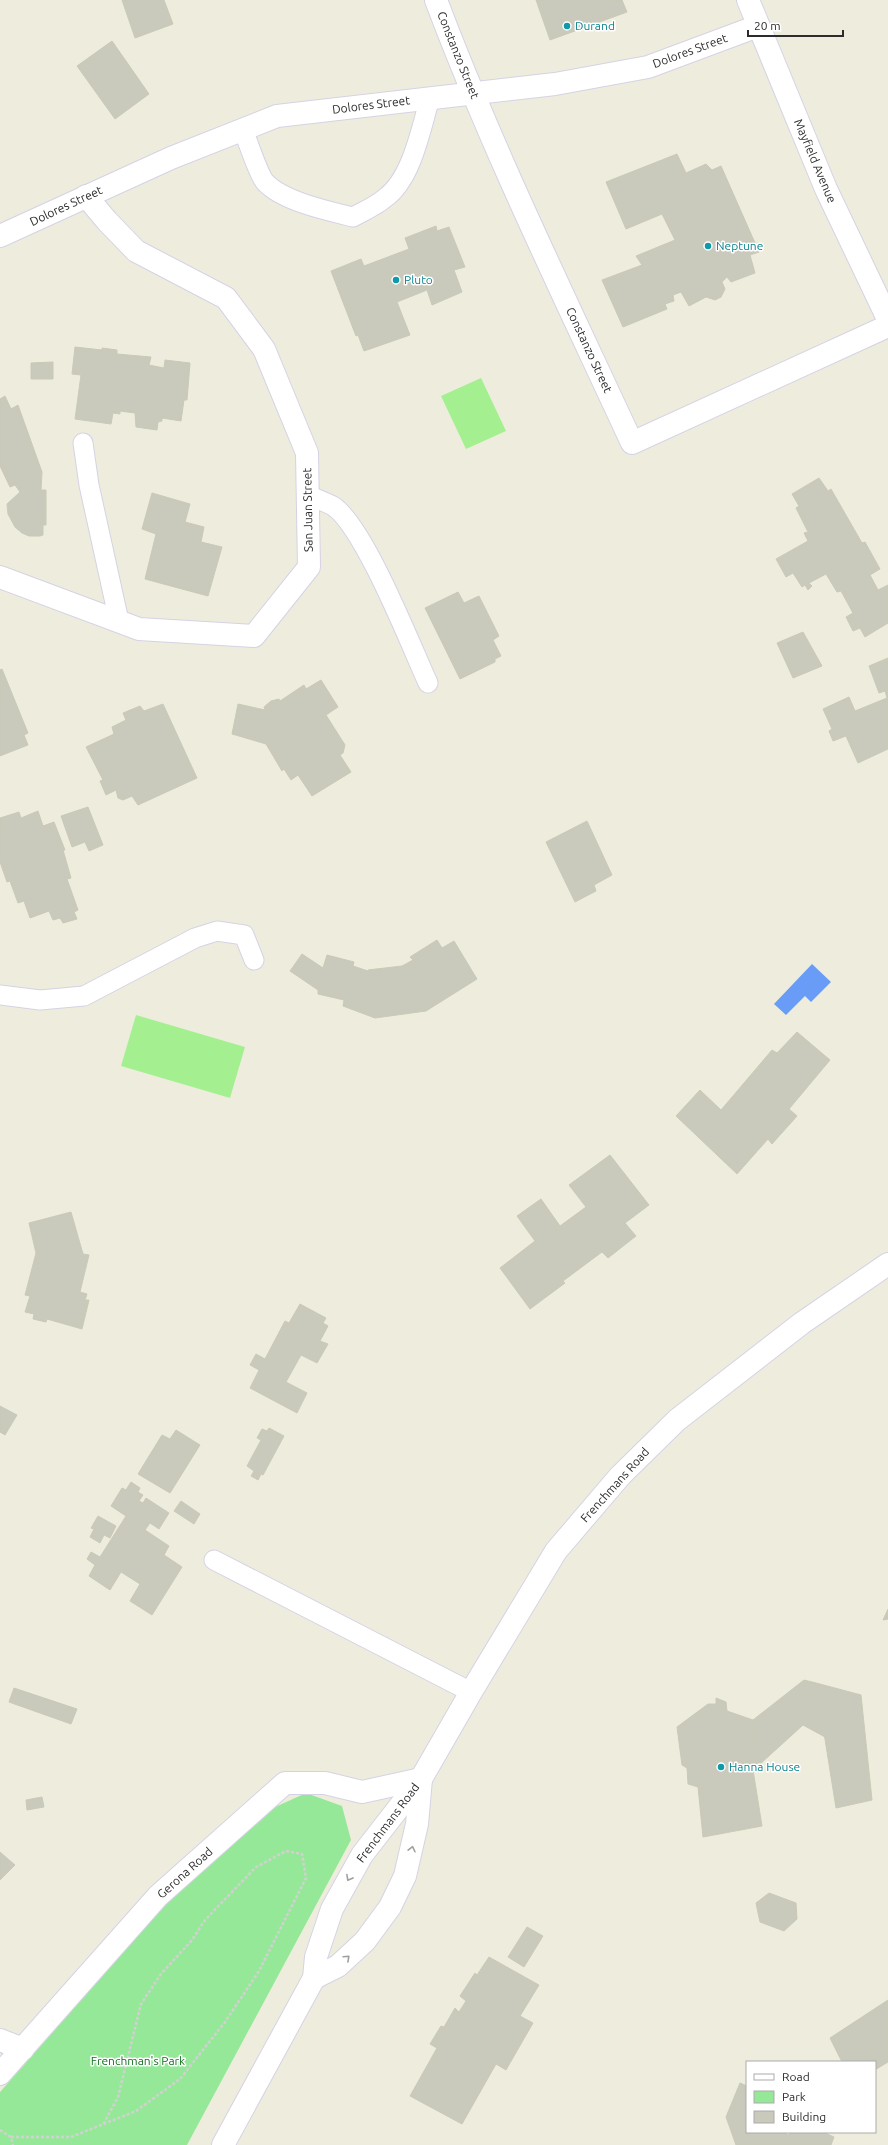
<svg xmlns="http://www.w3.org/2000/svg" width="888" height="2145" viewBox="0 0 888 2145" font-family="Ubuntu,sans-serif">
  <rect width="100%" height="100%" fill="#eeeddd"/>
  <polygon fill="#96e899" points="306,1793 342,1806 351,1840 187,2145 0,2145 0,2092 166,1904 273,1808"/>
  <g fill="#a4f091">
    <polygon points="481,378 506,431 466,449 441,396"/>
    <polygon points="136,1015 245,1047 230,1098 121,1066"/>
  </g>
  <polygon fill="#699cf7" points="812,964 831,982 811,1002 805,996 786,1015 774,1004"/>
  <g fill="#c9c9bc" stroke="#cacab6">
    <polygon points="122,0 164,0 173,24 135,38"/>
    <polygon points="536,0 622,0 627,12 550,40"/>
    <polygon points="112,41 149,94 115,119 77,66"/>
    <polygon points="677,154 686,173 706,164 712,170 721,166 759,252 750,255 755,273 731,282 727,277 722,282 725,289 721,297 715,300 706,297 689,306 681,292 673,295 674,301 665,304 667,309 623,327 602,280 642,265 636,256 675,240 662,214 626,229 606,182"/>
    <polygon points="436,226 437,231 449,227 465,267 454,270 462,292 432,305 427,290 397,302 410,335 364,351 358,335 356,336 331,271 361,259 364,266 409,249 405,238"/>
    <polygon points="75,347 102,350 102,348 117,350 117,354 151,357 149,365 164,368 165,360 190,363 187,400 184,400 181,421 162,418 162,421 158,422 157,430 136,427 135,413 120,411 120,414 113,413 111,424 75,419 81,375 72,374"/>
    <polygon points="53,362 53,379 31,379 31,363"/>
    <polygon points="5,396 11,409 18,405 42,472 41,490 46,490 46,525 43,525 43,535 40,536 29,536 22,533 15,527 8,514 7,504 20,492 15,485 10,487 0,466 0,399"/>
    <polygon points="819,478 828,491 831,489 862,543 865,542 880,569 870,575 878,590 888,585 888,623 865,637 860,628 853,631 846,617 853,613 841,591 837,592 826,574 809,583 812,586 808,590 805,585 802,587 793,573 786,577 776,559 808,541 804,533 808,532 796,508 799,506 792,494"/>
    <polygon points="152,493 190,504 185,522 204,527 201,542 222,547 208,596 145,579 156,534 142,529"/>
    <polygon points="458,592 464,603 479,596 499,636 493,640 501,656 495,659 495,662 460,679 425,608"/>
    <polygon points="803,632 822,666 793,678 777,643"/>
    <polygon points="888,658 888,749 858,763 846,736 833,741 829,731 832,729 823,709 849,697 855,711 887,698 885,691 879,693 869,666"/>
    <polygon points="2,669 28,733 24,735 28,745 0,756 0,670"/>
    <polygon points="321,680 338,707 326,715 345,745 343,753 340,755 351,772 312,796 298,775 291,780 284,769 282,771 266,744 232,734 238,704 265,710 264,707 271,701 279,699 280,701 304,685 306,689"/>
    <polygon points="163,704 197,778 138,805 132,796 123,800 118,798 116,790 106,795 100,781 103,780 86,747 114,734 112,727 126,720 123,713 140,706 144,711"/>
    <polygon points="88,807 103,845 89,851 85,842 72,847 61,816"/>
    <polygon points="38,811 43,826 54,822 65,850 63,850 71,878 67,879 78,910 74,912 77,919 63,923 60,918 53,920 49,911 30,918 24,901 18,903 10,881 7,882 0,862 0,818 19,812 21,818"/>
    <polygon points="587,821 612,875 594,885 596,891 575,902 546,842"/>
    <polygon points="437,940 442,948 454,941 477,979 426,1011 375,1018 343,1006 344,1000 318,994 318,990 290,971 302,954 323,968 327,955 354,962 353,966 368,971 368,970 402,966 413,960 410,957"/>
    <polygon points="797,1032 830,1060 789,1109 797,1116 772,1144 768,1139 737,1174 676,1116 700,1090 721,1110 772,1050 777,1053"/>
    <polygon points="610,1155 649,1205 625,1223 636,1236 608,1258 602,1252 563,1281 565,1283 530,1309 500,1268 535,1241 517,1216 541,1199 560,1226 586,1207 569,1185"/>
    <polygon points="71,1212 83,1254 89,1255 80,1292 87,1294 85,1300 89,1300 82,1329 47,1319 46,1322 33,1319 34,1314 25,1312 30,1296 25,1295 36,1253 29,1223"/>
    <polygon points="300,1304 326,1318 323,1323 328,1326 320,1341 328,1344 317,1363 301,1355 286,1382 307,1393 297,1413 250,1388 259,1370 250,1365 256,1354 265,1359 285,1321 289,1323"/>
    <polygon points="0,1406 17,1415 5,1435 0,1432"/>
    <polygon points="269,1428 284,1436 263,1475 261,1474 258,1480 251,1476 254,1471 247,1466 261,1440 257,1438 262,1429 267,1431"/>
    <polygon points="176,1430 200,1445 170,1493 138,1474 162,1435 170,1439"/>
    <polygon points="131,1482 140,1488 138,1492 143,1495 139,1501 143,1503 146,1498 169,1513 159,1529 150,1523 145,1530 169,1546 164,1555 182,1567 152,1615 130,1601 140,1584 121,1572 110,1590 89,1576 95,1565 87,1559 91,1552 100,1557 126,1516 111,1506 122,1488 126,1490"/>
    <polygon points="181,1501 200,1514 194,1524 174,1511"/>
    <polygon points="98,1516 116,1526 110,1538 104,1535 100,1543 90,1537 94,1529 91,1528"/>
    <polygon points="888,1609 888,1619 883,1620"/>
    <polygon points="804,1680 816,1683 825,1737 803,1725 759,1765 753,1720"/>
    <polygon points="816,1683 861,1695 872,1800 836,1808"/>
    <polygon points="14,1688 77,1709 71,1724 9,1702"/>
    <polygon points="716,1698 726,1702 727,1711 753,1720 759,1765 753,1770 762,1826 703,1837 698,1787 688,1784 687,1768 682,1765 677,1727 708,1704 716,1704"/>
    <polygon points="42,1797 44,1807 27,1810 26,1800"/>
    <polygon points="0,1852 15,1865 0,1880"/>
    <polygon points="769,1893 796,1903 797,1919 784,1931 760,1922 756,1903"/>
    <polygon points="527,1927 543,1936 524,1967 508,1957"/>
    <polygon points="489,1957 539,1985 520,2016 533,2023 506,2070 496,2064 462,2124 410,2096 437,2048 430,2044 441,2026 444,2027 455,2008 459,2012 466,2001 460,1996 475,1973 477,1975"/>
    <polygon points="888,2000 888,2062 875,2070 875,2062 842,2062 830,2038"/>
    <polygon points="740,2083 747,2086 747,2132 786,2132 787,2135 793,2132 823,2132 834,2137 831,2145 736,2145 726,2117"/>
  </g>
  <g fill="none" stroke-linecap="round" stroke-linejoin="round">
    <defs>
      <g id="service">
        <path d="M243,130C248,141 258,174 265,182C282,201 328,211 353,217C364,211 376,206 385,198C412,179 421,128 430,98"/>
        <polyline points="83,443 89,485 119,621"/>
        <path d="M308,495C316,499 326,502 333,506C364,526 411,646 428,683"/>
        <polyline points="0,995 40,1000 84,996 195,938 217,931 244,935 254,960"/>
        <polyline points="214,1560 471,1692"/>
      </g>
      <g id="minor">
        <path d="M436,0C493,151 564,296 632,443L888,326"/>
        <polyline points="0,236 171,158 277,116 555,84 648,67 758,26"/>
        <polyline points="0,577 139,629 254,636 309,567 307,453 264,349 226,298 136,251 107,221 86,196"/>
        <polyline points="314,1978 338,1966 365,1941 390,1907 405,1876 417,1824 421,1779"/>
        <polyline points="0,2040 23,2049"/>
        <polyline points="0,2074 158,1896 285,1783 325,1783 362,1792 421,1779"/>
        <polyline points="223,2145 314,1978 316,1957 332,1909 362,1855 421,1779 471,1692 556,1551 620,1476 677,1420 802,1323 888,1264"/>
      </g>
      <polyline id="tertiary" points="748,0 826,189 888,319"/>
    </defs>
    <use href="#service" stroke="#d6d2e5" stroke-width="21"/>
    <use href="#minor" stroke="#d6d2e5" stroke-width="24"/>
    <use href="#tertiary" stroke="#d6d2e5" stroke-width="24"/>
    <g stroke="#d1d1d1" stroke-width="2.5" stroke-dasharray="3 2" stroke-linecap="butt">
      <polyline points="0,2130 11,2137 13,2145"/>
      <polyline points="11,2137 71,2137 136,2111 180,2079 225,2022 259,1971 306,1878 302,1854 286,1851 256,1867 205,1920 192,1940 161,1974 141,2004 118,2097 103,2125"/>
    </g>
    <use href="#service" stroke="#fff" stroke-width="19"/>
    <use href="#minor" stroke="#fff" stroke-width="22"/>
    <use href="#tertiary" stroke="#fff" stroke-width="22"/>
  </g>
  <defs><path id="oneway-chevron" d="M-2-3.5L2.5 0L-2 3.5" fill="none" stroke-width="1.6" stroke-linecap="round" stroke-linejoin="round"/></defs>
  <g stroke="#a0a0a0">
    <use href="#oneway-chevron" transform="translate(412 1849) rotate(-77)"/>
    <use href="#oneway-chevron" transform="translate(349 1878) rotate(119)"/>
    <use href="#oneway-chevron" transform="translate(347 1958) rotate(-43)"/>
  </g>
  <g fill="#0f9aa8" stroke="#fff" stroke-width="1.5">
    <circle cx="567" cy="26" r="4"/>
    <circle cx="708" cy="246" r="4"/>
    <circle cx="396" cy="280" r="4"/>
    <circle cx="721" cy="1767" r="4"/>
  </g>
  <g text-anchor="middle" stroke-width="3" stroke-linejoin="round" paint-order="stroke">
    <g font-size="12" fill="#0d838f" stroke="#fff" text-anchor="start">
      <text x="575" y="30">Durand</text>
      <text x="716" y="250">Neptune</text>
      <text x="404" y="284">Pluto</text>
      <text x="729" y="1771">Hanna House</text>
    </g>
    <g font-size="12" fill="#2c2c2c" stroke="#fff">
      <text transform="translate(690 51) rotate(-20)" y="4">Dolores Street</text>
      <text transform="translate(458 55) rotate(68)" y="4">Constanzo Street</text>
      <text transform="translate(371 105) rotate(-7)" y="4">Dolores Street</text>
      <text transform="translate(815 161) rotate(67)" y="4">Mayfield Avenue</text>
      <text transform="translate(66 206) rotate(-25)" y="4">Dolores Street</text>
      <text transform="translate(589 350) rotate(65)" y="4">Constanzo Street</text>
      <text transform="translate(308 510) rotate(-91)" y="4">San Juan Street</text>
      <text transform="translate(615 1485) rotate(-48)" y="4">Frenchmans Road</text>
      <text transform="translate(388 1823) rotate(-53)" y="4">Frenchmans Road</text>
      <text transform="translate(185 1873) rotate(-42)" y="4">Gerona Road</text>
    </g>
    <g font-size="12" fill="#156f24" stroke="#fff">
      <text x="138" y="2065">Frenchman's Park</text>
    </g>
  </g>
  <rect x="746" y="2061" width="130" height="72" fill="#ffffff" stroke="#ababab"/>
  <rect x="754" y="2074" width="20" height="6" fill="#ffffff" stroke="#ababab"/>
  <text x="782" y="2081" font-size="12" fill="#2c2c2c">Road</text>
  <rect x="754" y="2091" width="20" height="12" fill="#96e899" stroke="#ababab"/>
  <text x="782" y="2101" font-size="12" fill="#2c2c2c">Park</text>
  <rect x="754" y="2111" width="20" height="12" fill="#c9c9bc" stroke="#ababab"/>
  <text x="782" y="2121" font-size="12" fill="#2c2c2c">Building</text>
  <path d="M748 30v6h95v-6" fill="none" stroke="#2c2c2c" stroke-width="2"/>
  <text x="754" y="30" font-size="12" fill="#2c2c2c" stroke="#ffffff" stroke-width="3" paint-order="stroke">20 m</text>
</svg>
